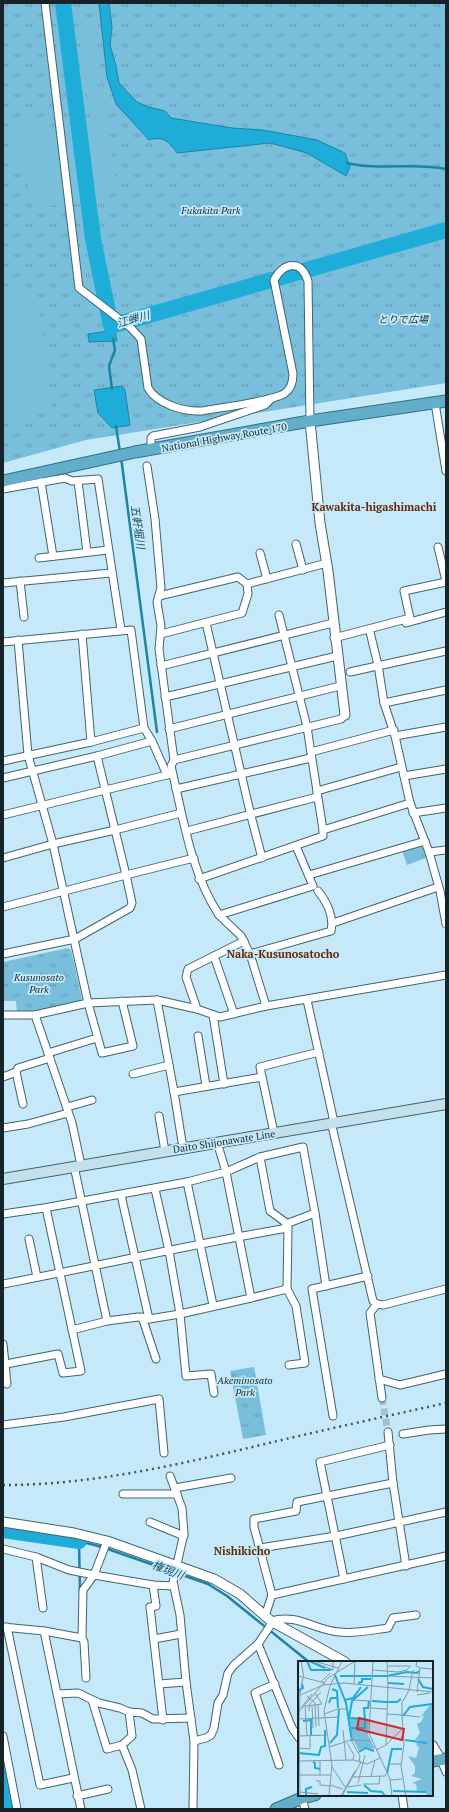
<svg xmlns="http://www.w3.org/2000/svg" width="449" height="1812" viewBox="0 0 449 1812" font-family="'PT Serif','Noto Sans JP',serif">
  <defs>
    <pattern id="grass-tufts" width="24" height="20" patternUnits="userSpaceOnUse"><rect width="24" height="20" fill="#79bfdb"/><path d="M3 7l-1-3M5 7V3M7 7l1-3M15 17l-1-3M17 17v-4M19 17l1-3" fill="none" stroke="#629bb2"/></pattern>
  </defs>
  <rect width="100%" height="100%" fill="#c5e9f9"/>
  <g fill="url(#grass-tufts)">
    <polygon points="3,3 446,3 446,383 86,440 3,463"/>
    <polygon points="418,845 422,846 426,858 407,865 402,850"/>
    <polygon points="68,948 71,950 82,999 80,1001 32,1014 17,1014 16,1001 3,1001 3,962"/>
    <polygon points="254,1367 266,1435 243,1439 230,1371"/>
  </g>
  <g fill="#79bfdb">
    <polygon points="93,23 95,25 101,78 97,83 85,85 79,25"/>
    <path d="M103,86L115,182C113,192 108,198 98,200L32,208C31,196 29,183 23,173C18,165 9,158 9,149C9,138 16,126 21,117L34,115L33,130L91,124L86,88Z"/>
    <polygon points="35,287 52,412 3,419 3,291"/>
  </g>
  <g fill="#1eadd9" stroke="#1c84a4">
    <path d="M99,3H109L112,27L110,45L116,66L119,83L137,102L148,107L165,111L171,118L232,128L263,130L317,140L345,153L350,167L346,176L307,153L270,143L177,153C169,141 163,136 149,140L116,104L107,77Z"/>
    <polygon points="115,330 117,341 89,342 88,334"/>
    <polygon points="122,386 125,390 130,425 112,428 98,413 94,390"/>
  </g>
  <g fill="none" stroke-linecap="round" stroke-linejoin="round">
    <g stroke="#1c84a4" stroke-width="2.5">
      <path d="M347,163C380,171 414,162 446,169"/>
      <polyline points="111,326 112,332"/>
      <polyline points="112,389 109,366 115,350 113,339"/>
      <polyline points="116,426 120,452"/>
      <polyline points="121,457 157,732"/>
      <polyline points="80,1592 79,1541 102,1547 208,1584 227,1596 309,1662"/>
    </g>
    <g stroke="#1eadd9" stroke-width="16">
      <polyline points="63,3 93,239 111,326 446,230"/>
      <polyline points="3,1530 79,1541"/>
      <polyline points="3,1759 11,1809"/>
    </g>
    <polyline stroke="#a2c2d0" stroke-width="7" stroke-dasharray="7 3.5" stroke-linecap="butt" points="382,1398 388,1432"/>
    <defs>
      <g id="minor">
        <path d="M45,3L79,288L131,328L141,339L148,388C157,404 184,412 202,411C217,408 275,401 285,393C292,388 293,381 293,374L274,280C284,262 301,259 308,281L310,421"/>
        <polyline points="435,403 446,471"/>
        <polyline points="151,450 151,438 153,436 200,427 265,405 272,398"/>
        <path d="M147,466L155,519L161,588L157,602L161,626L159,649L174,760L171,766C183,816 190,871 219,915L313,886L296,846"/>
        <polyline points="78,481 87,552"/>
        <polyline points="41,482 53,556"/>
        <polyline points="3,489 65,478 72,481 98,479 121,630"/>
        <polyline points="296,544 303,570"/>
        <polyline points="438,547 446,581"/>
        <polyline points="260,553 267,579"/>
        <polyline points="39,558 108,550"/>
        <polyline points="20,581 24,617"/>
        <polyline points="3,583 111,573"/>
        <polyline points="159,596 238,577 247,584 327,563"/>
        <polyline points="279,615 307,727 323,830"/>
        <polyline points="206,623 251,816 262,858"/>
        <polyline points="406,623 446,612"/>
        <polyline points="370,632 378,665 384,703"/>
        <polyline points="82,634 91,742"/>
        <polyline points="161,634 242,613 248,594 247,584"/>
        <polyline points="334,638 410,618 404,591 446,582"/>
        <polyline points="18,640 28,755 53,844 88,1003 102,1053 133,1046 122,1001"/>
        <polyline points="3,642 131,630 144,728 152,741"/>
        <polyline points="161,666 333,623"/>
        <polyline points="350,672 446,651"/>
        <polyline points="446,690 384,703 395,736 410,803 429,852 440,891 446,924"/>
        <polyline points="165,697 337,656"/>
        <polyline points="169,729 340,686"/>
        <polyline points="395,736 446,727"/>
        <polyline points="311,752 394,730"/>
        <polyline points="97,756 115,830 181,813"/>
        <polyline points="174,760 341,719 345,715"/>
        <polyline points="3,761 91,742 144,728"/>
        <polyline points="404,776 446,769"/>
        <polyline points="3,778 97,756 152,741 167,775"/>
        <polyline points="176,789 311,758"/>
        <polyline points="317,791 401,767"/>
        <polyline points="413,813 446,808"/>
        <polyline points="3,815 171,774"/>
        <polyline points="187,831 317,797"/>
        <polyline points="429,852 446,850"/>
        <polyline points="3,858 53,844 115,830 126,875 3,907"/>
        <polyline points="309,875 425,841"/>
        <polyline points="199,879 323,836 323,830 410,803"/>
        <polyline points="219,915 241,936 250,954 266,1006"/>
        <polyline points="333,923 438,887"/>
        <polyline points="3,954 75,939 130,908 132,903 126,875 194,858"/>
        <path d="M250,954L331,931C334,917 327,902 318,891"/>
        <polyline points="214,956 234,1014"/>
        <polyline points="157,1000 174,1092 183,1148"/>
        <polyline points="307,1000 334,1122"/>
        <polyline points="197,1009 186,977 188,969 244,941"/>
        <polyline points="3,1015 35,1015 88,1003 157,1000 197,1009 220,1017 266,1006 446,975"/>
        <polyline points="35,1015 72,1123 81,1165"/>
        <polyline points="213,1015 224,1084"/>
        <polyline points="198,1036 206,1086"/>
        <polyline points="48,1053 97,1038"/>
        <polyline points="133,1074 169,1065"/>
        <polyline points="3,1077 16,1072"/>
        <polyline points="174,1092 262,1077"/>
        <polyline points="23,1104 16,1072 18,1068 50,1058"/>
        <polyline points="67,1107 92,1100"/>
        <polyline points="159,1116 165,1151"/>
        <polyline points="331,1122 373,1301 377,1304 383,1305 446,1289"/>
        <polyline points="3,1128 28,1124 68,1113"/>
        <polyline points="274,1133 260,1067 319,1052"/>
        <polyline points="217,1142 226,1172 251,1298"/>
        <polyline points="260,1157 270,1211 285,1222 288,1228 287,1289 296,1306 305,1363 289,1365"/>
        <polyline points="74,1166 107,1321"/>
        <polyline points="187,1182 226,1172 260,1157 303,1147 315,1213 326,1286"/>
        <polyline points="155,1189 169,1251 180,1314 186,1376 211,1374 214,1393"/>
        <polyline points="121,1195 149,1319"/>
        <polyline points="3,1214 44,1208 187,1182 213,1305"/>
        <polyline points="286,1224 315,1213"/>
        <polyline points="29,1239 37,1277"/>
        <path d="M3,1284C98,1266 192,1244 288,1228"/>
        <polyline points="377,1304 370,1313 382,1398"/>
        <polyline points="142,1317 156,1359"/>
        <polyline points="72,1330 107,1321 138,1317 149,1319 180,1314 251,1298 287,1289"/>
        <polyline points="3,1344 7,1384"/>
        <polyline points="6,1364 58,1354 63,1373 81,1371 46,1208"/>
        <polyline points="379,1379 400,1385 446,1374"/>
        <polyline points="333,1416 312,1289 368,1276"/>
        <polyline points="3,1425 64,1417 159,1399 164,1453"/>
        <polyline points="388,1432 393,1483 406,1566"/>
        <polyline points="403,1434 429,1430 446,1429"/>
        <polyline points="170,1476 182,1508 184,1533 173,1582 180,1615 186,1682 194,1741 193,1809"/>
        <polyline points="175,1488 231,1478"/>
        <polyline points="123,1494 177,1494"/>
        <polyline points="150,1522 184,1536"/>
        <polyline points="260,1548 336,1536 446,1512"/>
        <polyline points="3,1549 36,1557 69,1570 94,1575 107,1541"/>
        <polyline points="36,1557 43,1608"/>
        <polyline points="344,1579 320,1462 390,1445"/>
        <polyline points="153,1585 156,1606 150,1607 163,1720"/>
        <polyline points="272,1595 254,1527 254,1519 296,1511 297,1502 393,1483"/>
        <polyline points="265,1616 272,1595 446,1556"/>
        <path d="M271,1621C297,1613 314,1630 339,1632C355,1634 372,1630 388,1628L393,1618L416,1615"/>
        <polyline points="274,1622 270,1626 258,1644 292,1728 299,1738"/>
        <polyline points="3,1627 44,1631 82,1638 83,1590 94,1575 153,1585 174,1586"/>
        <polyline points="7,1627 40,1785 73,1778"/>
        <polyline points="44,1631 81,1809"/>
        <polyline points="82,1638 84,1642 86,1678"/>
        <polyline points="154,1639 181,1634"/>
        <polyline points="159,1684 186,1682"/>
        <polyline points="275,1684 255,1693 279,1765"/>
        <polyline points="58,1694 78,1693 99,1703 120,1708 129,1712 132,1736 122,1745 107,1749 92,1700"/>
        <polyline points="129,1712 142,1713 153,1719 191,1718"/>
        <polyline points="3,1736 17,1809"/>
        <polyline points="194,1741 206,1738 211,1735 214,1728 218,1703 223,1695 228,1673 234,1665 258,1644"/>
        <polyline points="122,1745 132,1770 141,1809"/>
        <polyline points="441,1760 446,1772"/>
        <polyline points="402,1795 404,1809"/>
        <polyline points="77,1796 108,1789"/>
        <polyline points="302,1798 305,1809"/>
      </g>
      <g id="tertiary">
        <polyline points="310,421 320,523 328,571 345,715"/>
        <polyline points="3,1522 74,1533 107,1541 214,1579 240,1594 271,1621 345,1662"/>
        <polyline points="432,1745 441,1760"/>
      </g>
      <polyline id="secondary" points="3,1179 446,1104"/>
      <g id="trunk">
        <polyline points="3,481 135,452 310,421 446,401"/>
        <polyline points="432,1761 446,1759"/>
        <polyline points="276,1809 302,1798 315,1795"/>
      </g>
    </defs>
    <use href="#minor" stroke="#426370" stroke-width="9"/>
    <use href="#tertiary" stroke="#426370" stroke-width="11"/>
    <use href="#secondary" stroke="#426370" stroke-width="12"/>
    <use href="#trunk" stroke="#2f7088" stroke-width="13"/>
    <use href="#minor" stroke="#fff" stroke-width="7"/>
    <use href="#tertiary" stroke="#fff" stroke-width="9"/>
    <use href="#secondary" stroke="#c4e0ea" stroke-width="10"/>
    <use href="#trunk" stroke="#63aec8" stroke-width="11"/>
    <path stroke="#43575f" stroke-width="2.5" stroke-dasharray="2 4" stroke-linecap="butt" d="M3,1485C94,1485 181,1464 269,1443C328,1429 387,1416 446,1403"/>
  </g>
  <g text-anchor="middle" stroke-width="3.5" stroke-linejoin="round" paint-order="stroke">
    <g font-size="10" font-style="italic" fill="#172d35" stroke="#c5e9f9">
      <text x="211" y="214">Fukakita Park</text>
      <text x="403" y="323">とりで広場</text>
      <text x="39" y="981">Kusunosato<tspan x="39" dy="12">Park</tspan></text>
      <text x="245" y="1384">Akeminosato<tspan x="245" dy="12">Park</tspan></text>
    </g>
    <g font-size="10" fill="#16242a" stroke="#c5e9f9">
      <text transform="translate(224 437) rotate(-10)" y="4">National Highway Route 170</text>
      <text transform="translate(224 1141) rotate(-9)" y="4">Daito Shijonawate Line</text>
    </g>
    <g font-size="11" font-style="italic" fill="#1b4f62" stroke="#c5e9f9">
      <text transform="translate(133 319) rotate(-16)" y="4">江蝉川</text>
      <text transform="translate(138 527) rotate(82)" y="4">五軒堀川</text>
      <text transform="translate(168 1570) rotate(20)" y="4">権現川</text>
    </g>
    <g font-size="11" font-weight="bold" fill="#652604" stroke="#c5e9f9">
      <text x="374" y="511">Kawakita-higashimachi</text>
      <text x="283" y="958">Naka-Kusunosatocho</text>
      <text x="242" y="1555">Nishikicho</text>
    </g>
  </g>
  <g transform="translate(298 1661)">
    <rect width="135" height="135" fill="#c5e9f9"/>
    <path d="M55,56L71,58L70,74L77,88L68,87L61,90L52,73L50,60Z" fill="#79bfdb"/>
    <path d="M133,43L135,45V135H128V130H119L118,123L114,122L124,118L113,115L117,112V105L110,95L118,97L121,87L118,83L121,79H117L122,72L119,63L123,61L127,53L123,57L124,54Z" fill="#79bfdb"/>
    <path fill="none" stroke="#1eadd9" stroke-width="2" d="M9,0L13,9H33M11,0L27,7M109,11L119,12L121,10M37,14L48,42L54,80M42,15H89L109,11M120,18L125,26L135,28M60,22L64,21V18H73M90,22L106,23M70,26L54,40L51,57L67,58L66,47H70L71,40M34,28L39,30L40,47M0,34L1,29L5,27L4,23M47,39L55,37L63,26M74,40L87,41M87,41H99L103,38M31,42L33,37H40M105,55L112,46L134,43M5,60L13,59V74M51,67H67V58M107,79L129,82M32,82L39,74L41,48M61,91L68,87L76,90M0,92L21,94L23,86L27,85V69M15,101L17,102V107L22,108M89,112L94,88H104M66,124L73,130L84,131L87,135M95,130L128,131M49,131L70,132M8,135V128L14,126"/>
    <path fill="none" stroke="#7f9aa6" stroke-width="1" d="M3,0L6,17M12,0L35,9V0M16,0L40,7M75,0L71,72L92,118L94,135M89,0L90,26M119,0L118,5L122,7L119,31M90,5H111M122,7L135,8M74,9L100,11L109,9L113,4M0,15L27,22M90,15L135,17M23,21L32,12M56,23L57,0M111,29L115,9M2,33L5,16M119,34L132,32M0,35L25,24L46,22L135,31M9,35L17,42L18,66M55,39L72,40M7,44L9,75M20,44L21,65M8,45L24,43L17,32M14,45L15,67M3,47L14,33M73,47L89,48M11,50V44L23,31M0,52L30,17L57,0M26,53L40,48H49M89,53L104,54M104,54L122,56M1,58L2,34M45,69L48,99M1,75L29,74M54,79L73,80M49,82L56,94L55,99M88,84L104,68M31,86L53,79L62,95L61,101M0,87L12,88V75M78,89L88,84L90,26M0,100L56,99L69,103L82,97M90,103H103M34,106L47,126M0,114H33M22,114V100M73,115L77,99M55,116L87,115L89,112M92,119L104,118M18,120H22V124L32,125M60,122L67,94M65,123H81L82,115M32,124L45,128M50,126L63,124M2,131L20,133M2,135L1,58L41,56M31,135L34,104L26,50L32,25L44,0M43,135L57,110M44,135L63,101M108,135L103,105L106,83L104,54V42L111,29"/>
    <path fill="#d62828" fill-opacity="0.15" stroke="#d62828" stroke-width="2" d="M61,57L106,68L104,79L59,68Z"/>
    <rect width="135" height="135" fill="none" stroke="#16242a" stroke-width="2"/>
  </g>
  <rect width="449" height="1812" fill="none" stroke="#16242a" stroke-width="8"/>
</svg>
